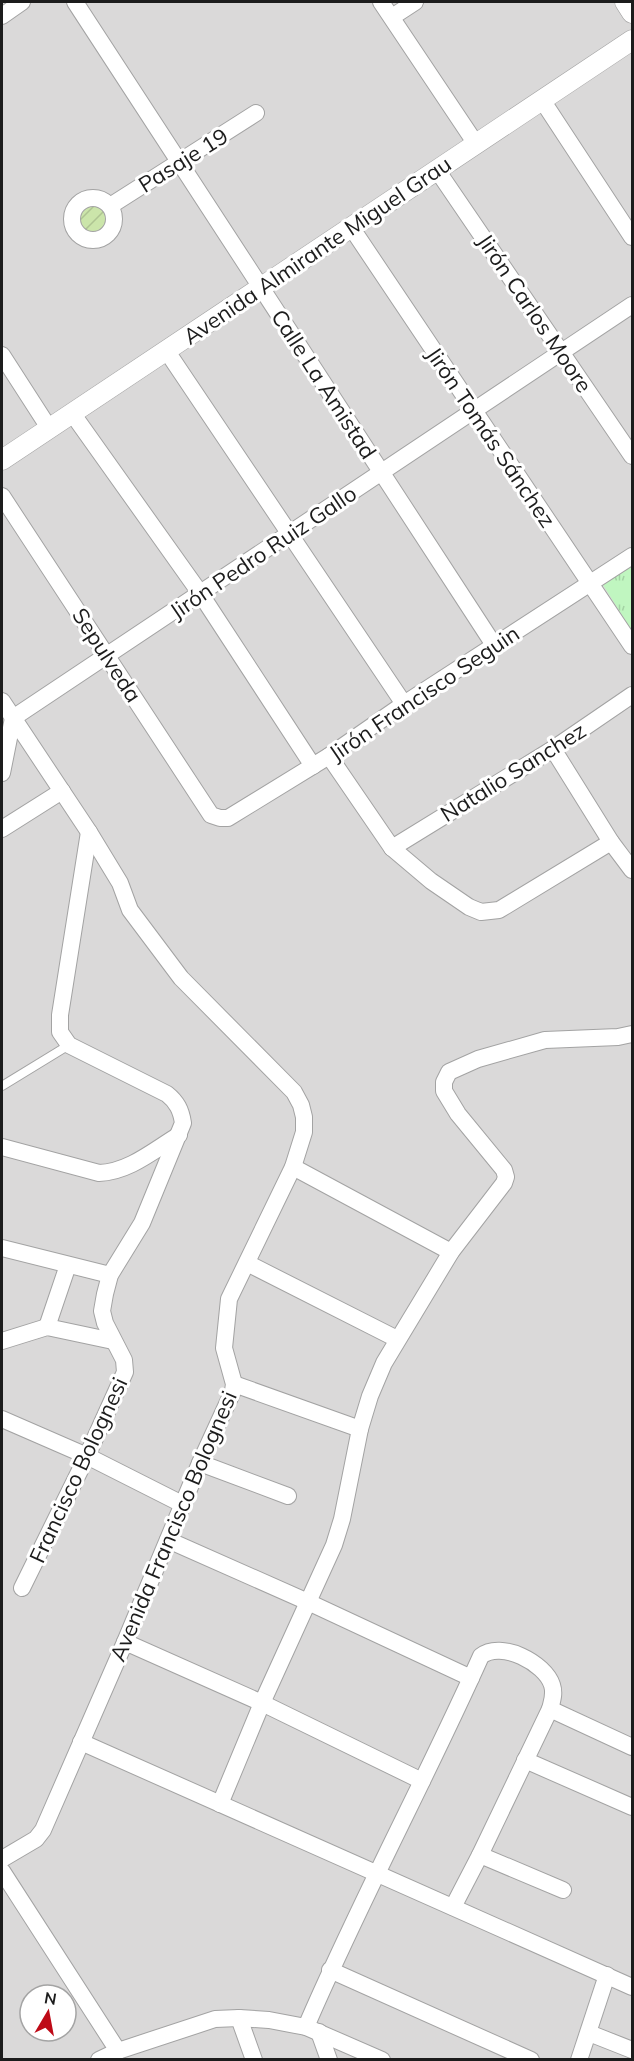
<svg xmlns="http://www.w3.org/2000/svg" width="634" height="2061" viewBox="0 0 634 2061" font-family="Mulish,sans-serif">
  <defs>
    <pattern id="park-tufts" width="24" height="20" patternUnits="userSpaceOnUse" patternTransform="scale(1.5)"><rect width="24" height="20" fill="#c0f6c0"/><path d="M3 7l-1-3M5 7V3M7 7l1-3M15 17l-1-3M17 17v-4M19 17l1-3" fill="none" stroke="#a4d2a4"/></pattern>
    <pattern id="garden-furrows" width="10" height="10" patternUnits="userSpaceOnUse" patternTransform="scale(1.5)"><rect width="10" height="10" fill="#cbe5aa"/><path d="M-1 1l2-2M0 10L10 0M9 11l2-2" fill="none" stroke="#aec492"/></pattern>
  </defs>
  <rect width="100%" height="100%" fill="#ede9e2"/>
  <path fill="#dad9d9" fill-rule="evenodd" d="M2,2H632V2059L2,2060ZM30,1995H66V2031H30Z"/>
  <polygon fill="url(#park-tufts)" points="632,566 632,631 603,585"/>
  <circle fill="url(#garden-furrows)" cx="93" cy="219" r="13"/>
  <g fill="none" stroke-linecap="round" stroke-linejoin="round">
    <defs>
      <polyline id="service" points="2,1086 69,1045"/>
      <g id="minor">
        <polyline points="75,2 494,645"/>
        <polyline points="381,2 476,144"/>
        <polyline points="2,16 22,2"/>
        <polyline points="392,17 415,2"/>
        <polyline points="542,100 632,237"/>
        <polyline points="437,170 632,456"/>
        <circle cx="93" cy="219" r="21"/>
        <polyline points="110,206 256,113"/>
        <polyline points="351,227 632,646"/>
        <polyline points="166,350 404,704"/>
        <polyline points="2,355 49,428"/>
        <polyline points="72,413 200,593 313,766"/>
        <polyline points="2,496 211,815 220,818 228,818 329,756 404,704 632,556"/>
        <polyline points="2,701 89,832 120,883 130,910 181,978 294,1092 301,1105 304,1117 304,1132 293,1167 229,1299 224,1348 234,1384 233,1391 200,1463 125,1642 43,1830 36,1839 2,1859"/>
        <polyline points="13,718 632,305"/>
        <polyline points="553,749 611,842 632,870"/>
        <polyline points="329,756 392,848 431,881 469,907 481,912 499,910 611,842"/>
        <polyline points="2,773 13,718"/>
        <polyline points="2,829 62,791"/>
        <polyline points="392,848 553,749 632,695"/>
        <path d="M2,1147L99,1173C129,1172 154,1150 179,1135"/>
        <polyline points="293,1167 451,1252"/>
        <polyline points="2,1248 110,1275"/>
        <polyline points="247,1263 397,1339"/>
        <polyline points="47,1327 68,1265"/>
        <polyline points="2,1341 47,1327 113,1341"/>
        <polyline points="234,1384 360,1429"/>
        <polyline points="2,1419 87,1456 182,1504"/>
        <polyline points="200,1463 288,1496"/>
        <polyline points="168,1540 308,1602 471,1678"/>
        <path d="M22,1588L87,1456L125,1372L124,1360L105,1323L102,1311L105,1294L110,1275L142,1223L183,1123C181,1110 177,1102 167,1094L69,1045L60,1032V1015L89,832"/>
        <polyline points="125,1642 262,1703 422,1781"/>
        <polyline points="550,1709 632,1747"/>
        <polyline points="81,1742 632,1987"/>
        <polyline points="525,1760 632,1807"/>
        <polyline points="220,1804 262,1703 334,1545 342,1519 360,1429 370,1396 384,1363 451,1252 504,1183 506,1177 504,1170 458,1114 444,1091 444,1082 449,1072 478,1059 545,1040 618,1037 632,1034"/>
        <polyline points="480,1855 563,1890"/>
        <polyline points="2,1871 118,2051"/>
        <polyline points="330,1970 531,2060"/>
        <polyline points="239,2018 254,2060"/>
        <path d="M306,2027C360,1901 425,1781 481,1656C501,1640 545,1663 552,1685C555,1694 552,1701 550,1709L480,1855L453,1907"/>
        <polyline points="319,2032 329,2060"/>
        <polyline points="589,2033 632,2050"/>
        <polyline points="99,2060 118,2051 215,2019 239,2018 269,2020 306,2027 382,2060"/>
        <polyline points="579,2060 607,1975"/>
      </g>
      <g id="tertiary">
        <polyline points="625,2 632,13"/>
        <polyline points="2,460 632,40"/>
      </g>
    </defs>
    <use href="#service" stroke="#a3a3a3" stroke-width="10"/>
    <use href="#minor" stroke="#a3a3a3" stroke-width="18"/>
    <use href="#tertiary" stroke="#a3a3a3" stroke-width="21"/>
    <use href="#service" stroke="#fff" stroke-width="8"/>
    <use href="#minor" stroke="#fff" stroke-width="16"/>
    <use href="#tertiary" stroke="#fff" stroke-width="20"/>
  </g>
  <g text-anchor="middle" stroke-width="6" stroke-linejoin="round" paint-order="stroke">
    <g font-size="22" fill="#1c1c1c" stroke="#fff">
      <text transform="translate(183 160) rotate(-32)" y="8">Pasaje 19</text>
      <text transform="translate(317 250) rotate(-34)" y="8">Avenida Almirante Miguel Grau</text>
      <text transform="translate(535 313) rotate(56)" y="8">Jirón Carlos Moore</text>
      <text transform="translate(324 384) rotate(57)" y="8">Calle La Amistad</text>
      <text transform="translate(491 437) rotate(56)" y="8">Jirón Tomás Sánchez</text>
      <text transform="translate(263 552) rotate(-34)" y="8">Jirón Pedro Ruiz Gallo</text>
      <text transform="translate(107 655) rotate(57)" y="8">Sepulveda</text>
      <text transform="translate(424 693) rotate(-34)" y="8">Jirón Francisco Seguin</text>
      <text transform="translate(513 772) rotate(-32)" y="8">Natalio Sanchez</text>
      <text transform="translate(78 1470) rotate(-65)" y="8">Francisco Bolognesi</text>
      <text transform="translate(173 1526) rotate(-67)" y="8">Avenida Francisco Bolognesi</text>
    </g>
  </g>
  <rect width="634" height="2061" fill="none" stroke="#1c1c1c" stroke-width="6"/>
  <g transform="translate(48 2013) rotate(10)"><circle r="28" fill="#ffffff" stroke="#a4a4a4" stroke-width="1.5"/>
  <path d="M0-4.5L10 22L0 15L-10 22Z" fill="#be0a17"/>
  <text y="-9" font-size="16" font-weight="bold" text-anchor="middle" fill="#1c1c1c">N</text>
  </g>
</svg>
